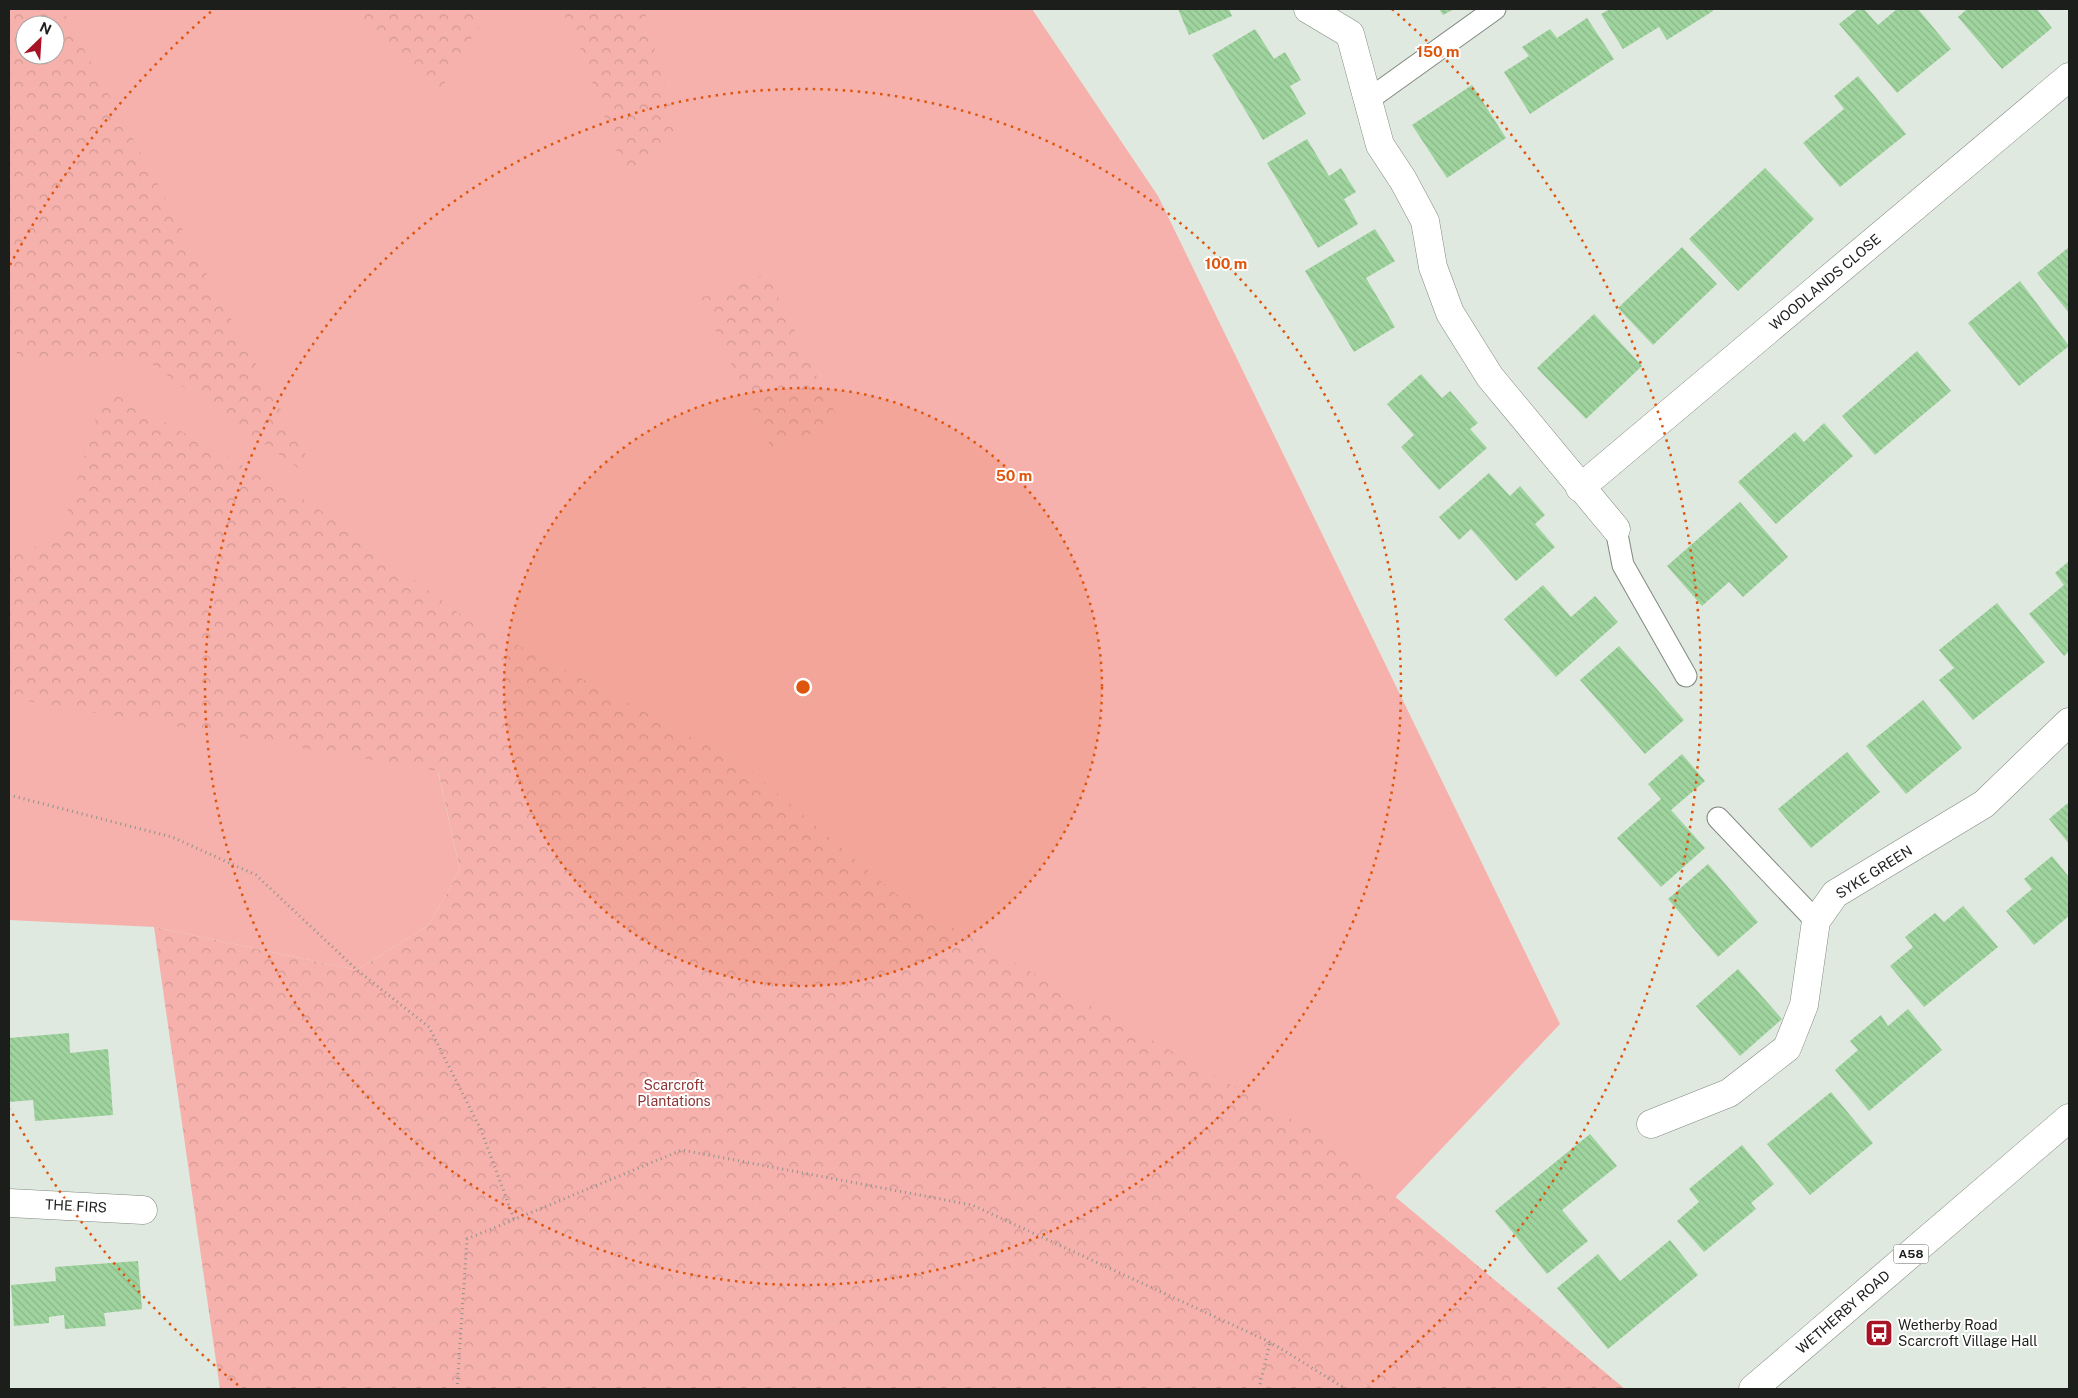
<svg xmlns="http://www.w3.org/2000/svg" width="2078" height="1398" viewBox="0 0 2078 1398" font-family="'Public Sans',sans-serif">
  <defs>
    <pattern id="forest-crowns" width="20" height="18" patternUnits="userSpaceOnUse" patternTransform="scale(1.25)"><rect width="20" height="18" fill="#f6b1ac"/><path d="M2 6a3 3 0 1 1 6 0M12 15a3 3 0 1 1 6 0" fill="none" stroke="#d29893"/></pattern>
    <pattern id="building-back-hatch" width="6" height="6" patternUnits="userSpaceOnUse" patternTransform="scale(1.25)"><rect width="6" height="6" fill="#a0d49f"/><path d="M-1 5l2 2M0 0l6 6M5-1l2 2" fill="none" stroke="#89b688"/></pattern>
  </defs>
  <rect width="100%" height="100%" fill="#e0e9df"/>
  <path fill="#f6b1ac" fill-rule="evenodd" d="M9,9H1032L1158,196L1560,1024L1331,1265L438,772L460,870L429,925L357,970L154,927L9,920ZM25,25H55V55H25Z"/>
  <g fill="url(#forest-crowns)" fill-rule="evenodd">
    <path d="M9,9H62L322,485L150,363H22L9,338ZM25,25H55V55H25Z"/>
    <polygon points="353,9 489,9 441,89"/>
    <polygon points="561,9 644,9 678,135 626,178 577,38"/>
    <polygon points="767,274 839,421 773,451 700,298"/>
    <polygon points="105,389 312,504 463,616 744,765 902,899 1325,1138 1625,1389 220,1389 154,927 357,970 429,925 460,870 438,771 9,698 9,555 59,539"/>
  </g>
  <g fill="url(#building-back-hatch)">
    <polygon points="1178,9 1229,9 1232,16 1189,35"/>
    <polygon points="1439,9 1454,9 1443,15"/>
    <polygon points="1610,9 1712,9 1713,11 1667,40 1659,27 1623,49 1601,14"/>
    <polygon points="1858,9 1864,9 1878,25 1897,9 1918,9 1951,49 1897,93 1839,24"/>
    <polygon points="1967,9 2037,9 2052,28 2002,69 1958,17"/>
    <polygon points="1587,18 1614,59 1530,114 1504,72 1529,56 1522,47 1550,29 1557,38"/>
    <polygon points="1255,29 1274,59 1285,52 1301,80 1290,86 1306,114 1263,140 1212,55"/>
    <polygon points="1858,76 1906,134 1840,187 1803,143 1844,109 1834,96"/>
    <polygon points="1472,85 1506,138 1447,178 1412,125"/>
    <polygon points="1307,139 1329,176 1341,168 1356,192 1344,199 1358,224 1318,248 1267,163"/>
    <polygon points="1765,168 1814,219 1738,291 1689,239"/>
    <polygon points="1375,229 1395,261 1366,278 1395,327 1354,352 1305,271"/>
    <polygon points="1682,247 1717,284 1653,345 1618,308"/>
    <polygon points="2069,247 2069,313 2037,273"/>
    <polygon points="2020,281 2069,346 2019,386 1968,323"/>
    <polygon points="1594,314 1642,366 1586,419 1537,368"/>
    <polygon points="1917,351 1951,391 1875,455 1842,416"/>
    <polygon points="1421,374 1442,398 1450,391 1478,423 1470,429 1487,448 1439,490 1401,447 1414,435 1387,404"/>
    <polygon points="1824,423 1853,456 1776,524 1738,482 1795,432 1804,442"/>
    <polygon points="1489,473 1510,496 1520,486 1545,515 1535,524 1555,547 1516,581 1471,529 1459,540 1439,517"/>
    <polygon points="1740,502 1788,557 1743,597 1729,582 1702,606 1667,566"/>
    <polygon points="2069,561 2069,651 2064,656 2029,614 2064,585 2055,573"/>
    <polygon points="1543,585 1571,617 1595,596 1618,622 1556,677 1504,619"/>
    <polygon points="1997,603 2045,662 1973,720 1939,680 1954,668 1939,650"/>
    <polygon points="1619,646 1684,720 1645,754 1580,680"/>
    <polygon points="1923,700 1962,748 1906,794 1866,746"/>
    <polygon points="1847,752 1880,792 1811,848 1778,809"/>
    <polygon points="1682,754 1705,781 1671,810 1705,848 1661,887 1617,838 1661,799 1648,784"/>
    <polygon points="2069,802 2069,844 2049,819"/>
    <polygon points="2052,856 2069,877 2069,916 2034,945 2006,911 2032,889 2024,879"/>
    <polygon points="1708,864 1758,922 1718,957 1668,899"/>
    <polygon points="1963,906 1998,947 1924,1007 1890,966 1913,947 1905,937 1935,913 1944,922"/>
    <polygon points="1738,969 1782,1019 1740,1056 1696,1006"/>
    <polygon points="1908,1009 1942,1050 1869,1111 1835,1070 1858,1050 1850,1041 1881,1015 1888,1026"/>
    <polygon points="69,1033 70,1053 108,1049 113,1115 35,1121 33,1100 9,1102 9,1038"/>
    <polygon points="1831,1092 1873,1143 1810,1195 1767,1144"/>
    <polygon points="1590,1134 1617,1166 1562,1210 1588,1241 1547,1274 1495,1211"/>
    <polygon points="1742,1145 1774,1184 1751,1203 1756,1209 1704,1252 1677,1221 1699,1202 1689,1189"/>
    <polygon points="1670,1240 1698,1275 1608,1349 1557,1288 1598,1254 1620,1281"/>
    <polygon points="138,1261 142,1309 104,1313 106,1326 65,1329 64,1315 49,1317 49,1323 14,1326 11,1285 56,1281 55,1267"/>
  </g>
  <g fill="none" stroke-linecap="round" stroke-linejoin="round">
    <defs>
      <g id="service">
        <polyline points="1368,100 1495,9"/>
        <polyline points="1616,529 1623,565 1686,676"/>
        <polyline points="1718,818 1816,921"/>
      </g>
      <g id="minor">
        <polyline points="1308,9 1350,34 1380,145 1403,180 1425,221 1433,267 1450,313 1490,377 1616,529"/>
        <polyline points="1580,488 2069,77"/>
        <polyline points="1651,1124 1729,1093 1787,1048 1804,1005 1816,921 1835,894 1984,804 2069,722"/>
        <polyline points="9,1203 143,1210"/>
      </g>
      <polyline id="primary" points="1753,1389 2069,1118"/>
    </defs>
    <use href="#service" stroke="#818980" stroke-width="23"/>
    <use href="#minor" stroke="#818980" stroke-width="29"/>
    <use href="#primary" stroke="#818980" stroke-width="29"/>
    <g stroke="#8c938b" stroke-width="3" stroke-dasharray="1 4" stroke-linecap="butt">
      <polyline points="9,795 172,837 256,875 357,970 429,1027 481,1130 514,1219"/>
      <polyline points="457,1389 467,1239 682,1150 972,1205 1270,1342 1346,1389"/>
      <polyline points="1259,1389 1270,1342"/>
    </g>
    <use href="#service" stroke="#fff" stroke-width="21"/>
    <use href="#minor" stroke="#fff" stroke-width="28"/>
    <use href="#primary" stroke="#fff" stroke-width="28"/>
  </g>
  <circle cx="803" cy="687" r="299" fill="#de560d" fill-opacity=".12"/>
  <g fill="none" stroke="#de560d" stroke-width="2.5" stroke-dasharray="2.5 5">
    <circle cx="803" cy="687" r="299"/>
    <circle cx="803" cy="687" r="598"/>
    <path d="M238 1385A898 898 0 0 1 10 1109M10 265A898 898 0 0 1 214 9M1392 9A898 898 0 0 1 1368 1385"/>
  </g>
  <defs>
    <symbol id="bus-square" viewBox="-11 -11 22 22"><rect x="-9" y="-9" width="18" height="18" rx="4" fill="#a81225" stroke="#fff"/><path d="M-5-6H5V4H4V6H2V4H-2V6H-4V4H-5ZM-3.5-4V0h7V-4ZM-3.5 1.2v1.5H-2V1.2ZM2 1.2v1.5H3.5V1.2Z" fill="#fff"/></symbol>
  </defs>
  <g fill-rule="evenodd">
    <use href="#bus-square" x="1863" y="1317" width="32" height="32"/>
  </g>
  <g text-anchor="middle" stroke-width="4" stroke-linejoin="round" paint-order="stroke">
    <rect fill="#fff" stroke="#5f625f" stroke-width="1" x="1893.5" y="1244.5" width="35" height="19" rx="4"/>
    <g font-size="12" font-weight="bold" fill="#1b1e1a">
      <text x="1911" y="1258">A58</text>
    </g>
    <g font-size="14" fill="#1b1e1a" stroke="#fff">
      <text transform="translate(1825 282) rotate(-40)" y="5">WOODLANDS CLOSE</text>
      <text transform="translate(1874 872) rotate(-32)" y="5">SYKE GREEN</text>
      <text transform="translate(76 1206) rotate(3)" y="5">THE FIRS</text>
      <text transform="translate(1843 1312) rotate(-41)" y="5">WETHERBY ROAD</text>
    </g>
    <g font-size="14" fill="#8d3334" stroke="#fff">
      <text x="674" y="1090">Scarcroft<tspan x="674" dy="16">Plantations</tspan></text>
    </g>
    <g font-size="14" fill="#1b1e1a" stroke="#fff" text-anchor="start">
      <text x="1898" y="1330">Wetherby Road<tspan x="1898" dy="16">Scarcroft Village Hall</tspan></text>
    </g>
  </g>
  <circle cx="803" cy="687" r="8" fill="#de560d" stroke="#fff" stroke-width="2.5"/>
  <g font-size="15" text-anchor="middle" font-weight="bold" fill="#de560d" stroke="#fff" stroke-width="4" stroke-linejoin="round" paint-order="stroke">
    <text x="1438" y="57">150 m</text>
    <text x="1226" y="269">100 m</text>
    <text x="1014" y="481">50 m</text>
  </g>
  <rect width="2078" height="1398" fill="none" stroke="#1b1e1a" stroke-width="20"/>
  <g transform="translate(40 40) rotate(25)"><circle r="24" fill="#ffffff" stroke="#a4a5a3"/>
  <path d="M0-4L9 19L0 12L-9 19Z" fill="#a81225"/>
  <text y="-8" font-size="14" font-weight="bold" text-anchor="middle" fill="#1b1e1a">N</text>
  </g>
</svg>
